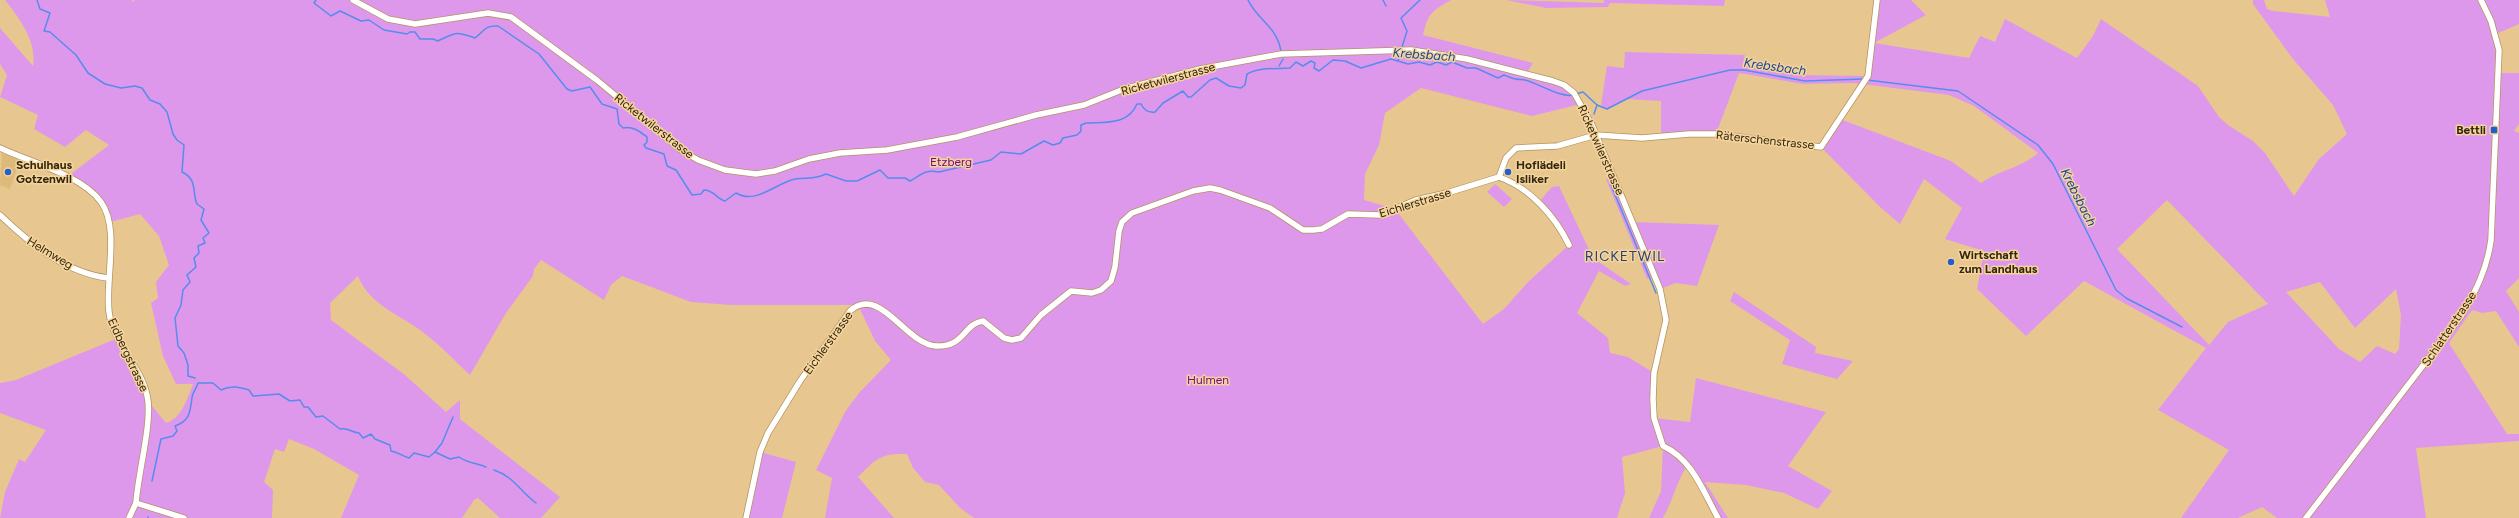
<svg xmlns="http://www.w3.org/2000/svg" width="2519" height="518" viewBox="0 0 2519 518" font-family="Figtree,sans-serif">
  <rect width="100%" height="100%" fill="#e7c78f"/>
  <polygon fill="#deba7a" points="2,153 20,160 10,189 0,185"/>
  <g fill="#de98eb" fill-rule="evenodd">
    <path d="M5,0H132L133,2L135,0H1451C1432,11 1428,13 1423,35L1533,63L1527,73L1564,85L1581,104L1532,116L1421,88L1385,113L1379,145L1365,174L1364,200L1395,209L1483,324L1504,309L1529,281L1569,245L1538,203L1552,187L1559,186L1593,258L1631,284L1625,286L1599,271L1577,313L1608,338L1610,353L1628,357L1654,373V418L1690,422L1696,378L1826,412L1788,466L1832,491L1818,509L1784,493L1746,485L1705,482L1728,518H1718L1688,464C1677,481 1673,500 1663,518H1649L1661,491L1663,446L1622,457L1625,493L1617,518H974L960,508L939,485L925,482L913,468L907,454C880,453 876,459 858,477L894,518H825L832,478L816,470L845,412L859,393L891,360L875,341L858,305H731L691,302L622,276L611,285L604,300L541,260L534,269L533,276L506,313L470,375C455,361 440,345 424,333C401,315 369,305 358,276L330,303L331,320L405,375L446,412L460,400V419L560,497L541,518H500L478,498L474,500L462,518H341L359,475L314,449L289,439L284,452L275,449L264,482L273,490L272,518H0L5,492L19,459L25,462L46,430L0,413V383L16,380L118,338L142,381L148,401L166,423C182,418 187,399 193,384H176L163,356L151,303L158,298L156,282L169,265L159,236L140,214L110,222L98,197L67,177L109,145L86,130L65,147L34,129L38,115L0,97L7,75L0,64V28L33,66C37,41 19,18 5,0Z"/>
    <polygon points="1506,0 1604,3 1604,0 1725,0 1724,6 1610,3 1608,7 1546,8"/>
    <path d="M1877,0H1911L1926,15L1874,43L1969,58L1980,36L1995,42L2005,19L2077,58L2093,36L2101,19L2198,86L2219,117L2228,125L2253,141L2265,153L2294,196L2319,159L2347,134L2333,105L2293,59L2253,4V0H2264L2267,9L2273,11L2330,17L2325,0H2519V24L2496,34L2499,73H2519V124L2514,131L2519,133V278L2506,291L2519,312V347L2496,311L2482,313L2473,310L2470,313L2449,343L2507,434H2519V441L2416,448L2426,518H2277L2262,507L2238,518H2181L2229,450L2158,410L2206,348L2084,281L2026,336L1977,289L1984,251L1945,239L1962,208L1924,179L1900,224L1880,207L1821,147L1840,119L1951,161L1981,183C1999,170 2021,168 2038,153L1974,106L1949,95L1854,83L1803,84L1739,73L1716,134L1661,137V101L1626,99L1607,109L1601,105L1607,66L1624,68L1625,52L1745,55L1742,66L1798,75L1868,76ZM2167,200L2268,304L2228,322L2209,345L2117,249ZM2320,282L2355,328L2396,289L2401,315L2399,349L2395,354L2377,346L2360,362L2339,349L2286,292Z"/>
    <polygon points="1613,177 1632,222 1719,225 1697,286 1676,283 1660,289 1655,277 1647,279 1606,179"/>
    <polygon points="1495,184 1512,199 1504,207 1487,192"/>
    <polygon points="1734,292 1816,347 1815,353 1853,361 1837,379 1782,364 1790,340 1730,301"/>
    <polygon points="760,452 796,462 782,518 746,518"/>
  </g>
  <g fill="none" stroke-linecap="round" stroke-linejoin="round">
    <g stroke="#568ced" stroke-width="1.5">
      <path d="M37,0L40,9L50,13L44,31L50,32L76,55L88,73L105,84L121,88L135,86L142,88L150,100L160,104L167,112L173,134L177,140L184,145L182,172C198,179 192,194 197,204L204,209L201,220L209,233L203,238L205,243L198,246L199,253L194,258L196,267L187,275L190,282L183,290L181,305L175,318L178,346L184,353L188,365V376L195,378"/>
      <path d="M316,0L314,3L331,16L340,11L361,21L369,20L384,30L407,34L410,32H415L420,39H433L438,41C456,32 456,31 475,38C484,32 484,25 498,26L539,54L567,89L572,91L590,87L602,104L617,109L619,124L623,128C633,126 639,131 647,137V142L644,145L646,148L664,154L667,166L676,170L692,195L701,194L704,190C714,190 717,199 725,201L736,193C756,205 776,183 795,179C808,177 813,180 826,174L846,181H857L880,170L888,178H905L910,181C921,175 925,169 939,172L991,160L1001,152L1021,154L1044,141L1053,145L1060,143L1063,138L1077,135L1081,131V125L1086,123C1106,122 1128,125 1137,104H1141C1144,110 1148,113 1155,112L1163,103L1183,91L1188,97H1191L1210,80L1216,78L1229,86L1241,88L1245,85L1247,74C1260,67 1276,69 1290,68L1296,62L1303,66L1311,61L1315,63L1314,68L1319,71L1333,60L1345,61L1361,68L1391,59L1408,64L1419,62L1430,65L1437,62L1446,65L1452,62L1467,68H1476L1498,78L1504,75C1508,76 1512,79 1516,79C1519,80 1522,79 1525,80C1537,83 1561,98 1573,95"/>
      <path d="M1248,0C1258,21 1276,25 1281,51"/>
      <polyline points="1383,0 1386,6"/>
      <polyline points="1402,47 1407,31 1401,18 1420,0"/>
      <polyline points="1398,60 1403,54"/>
      <polyline points="1279,66 1283,59"/>
      <polyline points="1867,80 1958,91 2038,145 2053,164 2116,290 2126,298 2182,327"/>
      <polyline points="1576,94 1583,92 1597,105 1607,109 1642,91 1730,70 1744,70 1805,81 1863,79"/>
      <polyline points="1594,114 1597,105"/>
      <polyline points="1611,185 1656,293"/>
      <polyline points="435,452 442,443 453,417"/>
      <path d="M494,470C513,476 521,492 536,503"/>
      <path d="M152,481L161,439L173,436L177,431L175,426C190,421 190,412 192,398C192,393 197,388 198,383H213L221,390C231,385 239,387 249,390L253,396L279,394L290,401L300,400L304,407H308L316,417L323,416L340,429C348,427 352,433 359,433L363,438L371,434L375,439L390,445L391,451C398,452 402,456 409,458L414,453L429,457L435,452L450,459L459,457C467,463 477,463 486,467"/>
      <polyline points="148,518 148,517"/>
    </g>
    <defs>
      <g id="minor">
        <path d="M353,0L388,19L415,24L488,13L511,17L598,81L681,150L698,160L725,170L756,174L775,171L809,159L840,153L887,150L957,137L1036,115L1084,105L1124,89L1200,69L1281,54L1411,50L1467,59L1553,81L1564,85L1574,93L1592,125L1660,289L1666,320L1654,373L1653,399L1654,418L1663,446C1692,459 1703,491 1718,518"/>
        <path d="M0,148C29,162 82,175 101,202C120,228 105,280 109,312C113,345 144,368 148,401C151,427 138,474 136,503L129,518"/>
        <polyline points="1499,177 1506,158 1516,148 1557,146 1596,135 1642,138 1689,134 1716,134 1821,147 1868,76 1877,0"/>
        <path d="M1499,177C1530,188 1555,216 1569,245"/>
        <path d="M0,215C29,243 66,273 108,278"/>
        <polyline points="136,503 184,518"/>
        <path d="M746,518L760,452L768,433L800,381L850,311C880,284 905,344 936,346C965,347 963,324 983,321L1004,338L1012,340L1021,338L1041,315L1071,291L1092,293L1101,290L1111,281L1115,267L1119,231L1122,222L1132,213L1193,191L1210,188L1220,190L1270,208L1303,230H1313L1322,229L1348,214L1380,215L1416,200L1447,193L1499,177"/>
        <path d="M2306,518L2461,316C2476,291 2487,269 2491,240L2499,50L2491,21L2481,0"/>
      </g>
    </defs>
    <use href="#minor" stroke="#b2945d" stroke-width="7"/>
    <use href="#minor" stroke="#fff" stroke-width="5.5"/>
  </g>
  <g fill="#235ecb" stroke="#f5d49b" stroke-width="1.5">
    <rect x="2490" y="126" width="8" height="8" rx="2"/>
    <circle cx="8" cy="172" r="4"/>
    <circle cx="1508" cy="172" r="4"/>
    <circle cx="1951" cy="262" r="4"/>
  </g>
  <g text-anchor="middle" stroke-width="3" stroke-linejoin="round" paint-order="stroke">
    <g font-size="12" fill="#32260f" stroke="#f5d49b">
      <text transform="translate(1168 79) rotate(-15)" y="4">Ricketwilerstrasse</text>
      <text transform="translate(654 126) rotate(38)" y="4">Ricketwilerstrasse</text>
      <text transform="translate(1765 140) rotate(6)" y="4">Räterschenstrasse</text>
      <text transform="translate(1601 150) rotate(66)" y="4">Ricketwilerstrasse</text>
      <text transform="translate(1415 203) rotate(-17)" y="4">Eichlerstrasse</text>
      <text transform="translate(50 253) rotate(31)" y="4">Helmweg</text>
      <text transform="translate(2449 329) rotate(-56)" y="4">Schlatterstrasse</text>
      <text transform="translate(828 343) rotate(-54)" y="4">Eichlerstrasse</text>
      <text transform="translate(128 355) rotate(65)" y="4">Eidbergstrasse</text>
    </g>
    <g font-size="12" font-weight="bold" fill="#32260f" stroke="#f5d49b" text-anchor="start">
      <text x="2486" y="134" text-anchor="end">Bettli</text>
      <text x="16" y="169">Schulhaus<tspan x="16" dy="14">Gotzenwil</tspan></text>
      <text x="1516" y="169">Hoflädeli<tspan x="1516" dy="14">Isliker</tspan></text>
      <text x="1959" y="259">Wirtschaft<tspan x="1959" dy="14">zum Landhaus</tspan></text>
    </g>
    <g font-size="12" fill="#730a84" stroke="#f5d49b">
      <text x="951" y="166">Etzberg</text>
      <text x="1208" y="384">Hulmen</text>
    </g>
    <g font-size="13" font-style="italic" fill="#144398" stroke="#f5d49b">
      <text transform="translate(1424 54) rotate(4)" y="5">Krebsbach</text>
      <text transform="translate(1775 66) rotate(8)" y="5">Krebsbach</text>
      <text transform="translate(2079 197) rotate(63)" y="5">Krebsbach</text>
    </g>
    <g font-size="14" letter-spacing="1" fill="#244379" stroke="#f5d49b">
      <text x="1625" y="261">RICKETWIL</text>
    </g>
  </g>
</svg>
